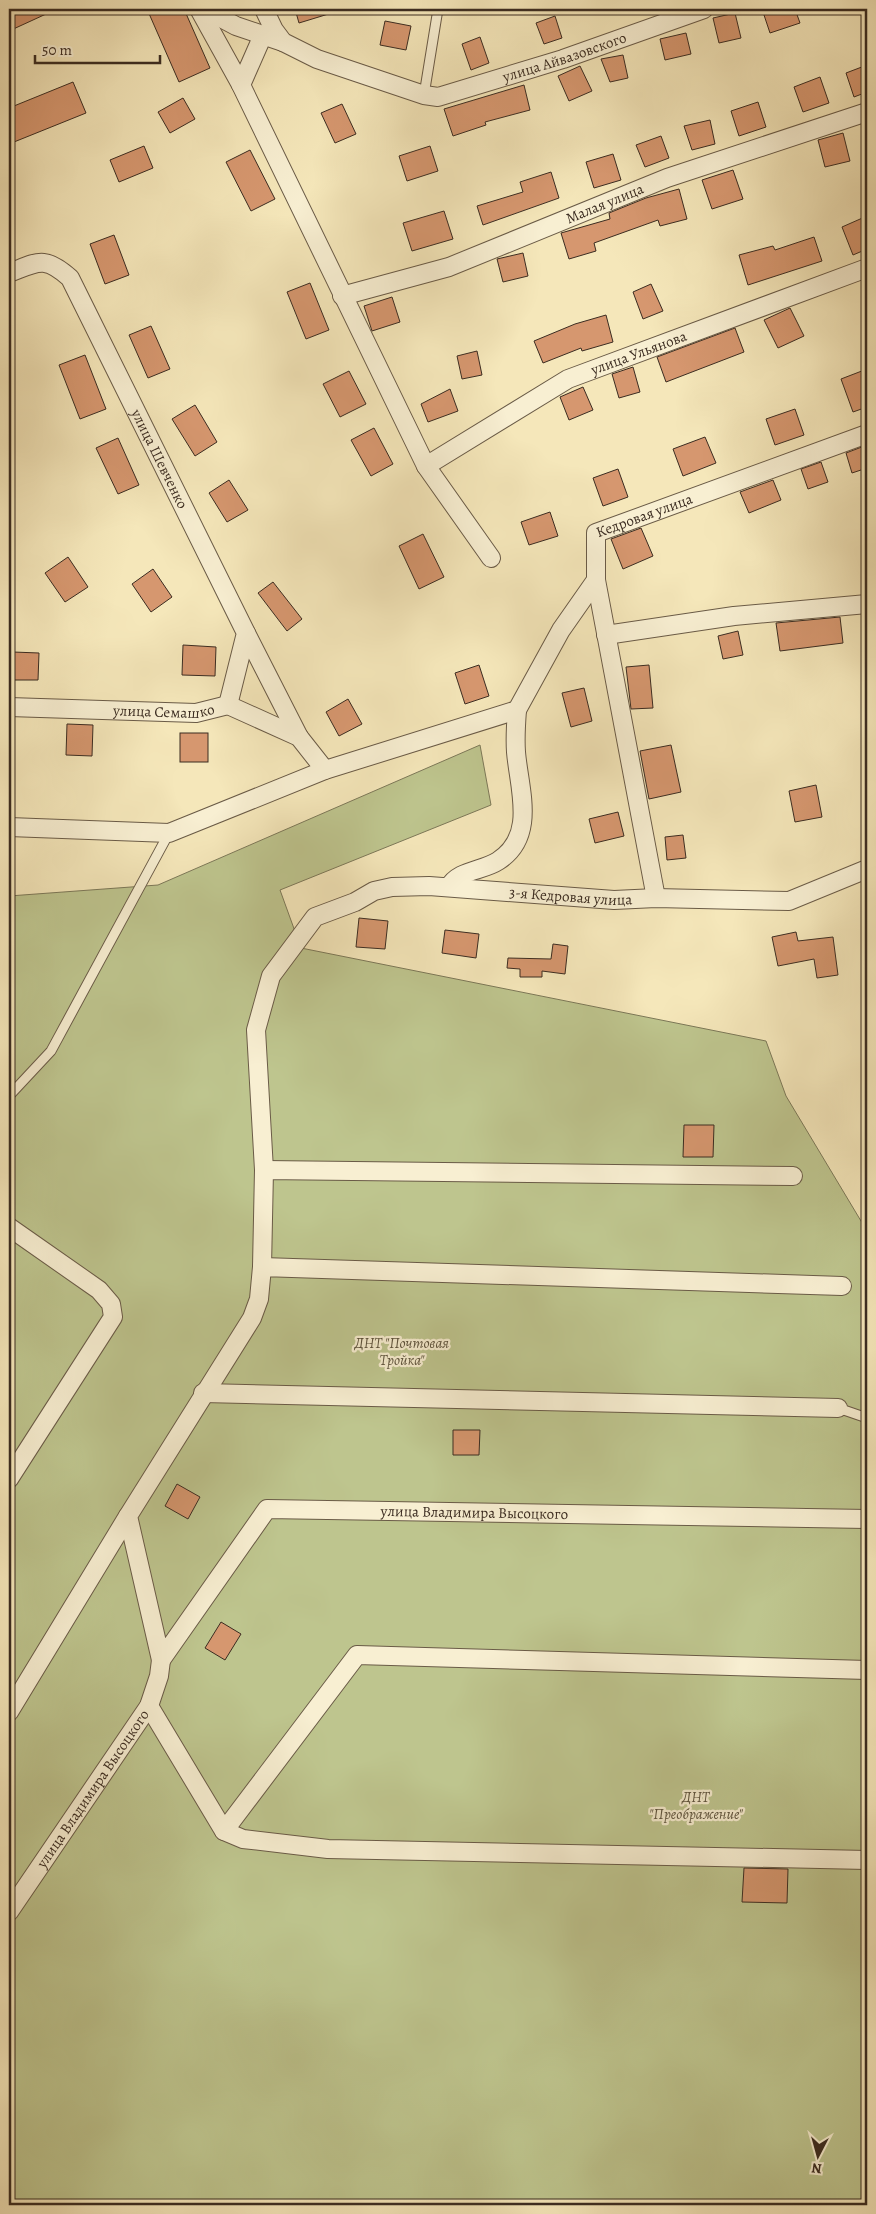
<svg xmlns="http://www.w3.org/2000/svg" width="876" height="2214" viewBox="0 0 876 2214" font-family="Alegreya,serif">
  <rect width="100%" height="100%" fill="#f5e7ba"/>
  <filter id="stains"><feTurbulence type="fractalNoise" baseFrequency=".004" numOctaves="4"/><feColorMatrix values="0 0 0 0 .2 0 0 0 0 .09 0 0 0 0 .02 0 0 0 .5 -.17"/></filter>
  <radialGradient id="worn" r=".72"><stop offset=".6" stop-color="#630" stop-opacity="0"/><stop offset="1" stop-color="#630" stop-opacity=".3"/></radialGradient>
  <polygon fill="#bec58e" stroke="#7c7858" points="480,745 491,805 280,890 301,948 766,1041 786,1096 867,1231 867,2205 9,2205 9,896 158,885"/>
  <g fill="#d6976f" stroke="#3b2c21">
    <polygon points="9,9 57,9 9,31"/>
    <polygon points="147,9 184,9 210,68 179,82"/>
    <polygon points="295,9 334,9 335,12 299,23"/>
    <polygon points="762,9 795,9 800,23 770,33"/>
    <polygon points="735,13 741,38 719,43 713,18"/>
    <polygon points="555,16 562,38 544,44 536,23"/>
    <polygon points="385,21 411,26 406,50 380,45"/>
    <polygon points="686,33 691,54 665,60 660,39"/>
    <polygon points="480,37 489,63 471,70 462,44"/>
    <polygon points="623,55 628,78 610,82 601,59"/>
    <polygon points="867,65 867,92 854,97 846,73"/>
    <polygon points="580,66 592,91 569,101 558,76"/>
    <polygon points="820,77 829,103 803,112 794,87"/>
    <polygon points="73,82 86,113 9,144 9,108"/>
    <polygon points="524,85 530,110 485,122 486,125 453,136 444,109"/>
    <polygon points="183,98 195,119 170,133 158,112"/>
    <polygon points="758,102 766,127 739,136 731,111"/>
    <polygon points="342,104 356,134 335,143 321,113"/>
    <polygon points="710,120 715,144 692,150 684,126"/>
    <polygon points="843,133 850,161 825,167 818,140"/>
    <polygon points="661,136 669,158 645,167 636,145"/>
    <polygon points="144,146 153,168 119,182 110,160"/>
    <polygon points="430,146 438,171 407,181 399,156"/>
    <polygon points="250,150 275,199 251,211 226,162"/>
    <polygon points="613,154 621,180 594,188 586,162"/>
    <polygon points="733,170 743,199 712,209 702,180"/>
    <polygon points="551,172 559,198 483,225 477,206 523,192 520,182"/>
    <polygon points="679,189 687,219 660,226 658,220 594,243 596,251 569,259 561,233 610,219 609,213 646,198"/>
    <polygon points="444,211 453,239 412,251 403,223"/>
    <polygon points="867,216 867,249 853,255 842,227"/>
    <polygon points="114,235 129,275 105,284 90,244"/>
    <polygon points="814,237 822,261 748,285 739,255 773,246 775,250"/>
    <polygon points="523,253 528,276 503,282 497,259"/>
    <polygon points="310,283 329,330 306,339 287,292"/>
    <polygon points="651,284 663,311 643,319 633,292"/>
    <polygon points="392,297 400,322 372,331 364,306"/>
    <polygon points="790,308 804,336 778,348 764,320"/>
    <polygon points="606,315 613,342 582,351 581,348 543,363 534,341 575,324"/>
    <polygon points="151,326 170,369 148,378 129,335"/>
    <polygon points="735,328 744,352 666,382 657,357"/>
    <polygon points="477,351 482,375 462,379 457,356"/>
    <polygon points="85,355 106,409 80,419 59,365"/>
    <polygon points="633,367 640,392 619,398 612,374"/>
    <polygon points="867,369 867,407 853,412 841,379"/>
    <polygon points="349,371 366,404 340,417 323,384"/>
    <polygon points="583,387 593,410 569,420 560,397"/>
    <polygon points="450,389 458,411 428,422 421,404"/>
    <polygon points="195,405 217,442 195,456 172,419"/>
    <polygon points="795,409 804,435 775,445 766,419"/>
    <polygon points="374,428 393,464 371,476 351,440"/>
    <polygon points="705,437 716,463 683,476 673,449"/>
    <polygon points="118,438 139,485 118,494 96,448"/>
    <polygon points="867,445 867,468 852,473 846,453"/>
    <polygon points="821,462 828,482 808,489 801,469"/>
    <polygon points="618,469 628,497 603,506 593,478"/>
    <polygon points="229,480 248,510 227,522 209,493"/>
    <polygon points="773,480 781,500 749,513 740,492"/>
    <polygon points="550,512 558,536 529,545 521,522"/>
    <polygon points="641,528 653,556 623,569 611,539"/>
    <polygon points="423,534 444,577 419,589 399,546"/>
    <polygon points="68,557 88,587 65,602 45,573"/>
    <polygon points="153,569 172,597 151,612 132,584"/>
    <polygon points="273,582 302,619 287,631 258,593"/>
    <polygon points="840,617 843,643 780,651 776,623"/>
    <polygon points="738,631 743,655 723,659 718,636"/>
    <polygon points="183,645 216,647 215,676 182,675"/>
    <polygon points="13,652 39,653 38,680 13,680"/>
    <polygon points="479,665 489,696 465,704 455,673"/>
    <polygon points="649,665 653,708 631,709 626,667"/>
    <polygon points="584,688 592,721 571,727 562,693"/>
    <polygon points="348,699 362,724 339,736 326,712"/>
    <polygon points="67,724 93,725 92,756 66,755"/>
    <rect x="180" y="733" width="28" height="29"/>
    <polygon points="671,745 681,792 649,799 640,751"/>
    <polygon points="816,785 822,817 795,822 789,791"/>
    <polygon points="618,812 624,836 595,843 589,819"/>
    <polygon points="683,835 686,858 667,860 665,837"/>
    <polygon points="359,918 388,921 385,949 356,947"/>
    <polygon points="445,930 479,934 476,958 442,953"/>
    <polygon points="796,932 798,941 833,937 838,975 817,978 814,959 778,966 772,937"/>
    <polygon points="553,944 568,946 565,974 542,971 542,977 520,977 520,969 507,968 508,958 551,959"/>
    <polygon points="684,1125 714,1125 713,1157 683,1157"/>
    <polygon points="453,1430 480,1430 479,1455 453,1455"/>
    <polygon points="177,1484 200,1497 188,1519 165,1506"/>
    <polygon points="221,1622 241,1634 225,1660 205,1648"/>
    <polygon points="744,1868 788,1869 787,1903 742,1902"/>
  </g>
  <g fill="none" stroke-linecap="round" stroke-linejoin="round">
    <defs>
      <g id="service">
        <polyline points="424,95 438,9"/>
        <polyline points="9,1096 51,1051 169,833"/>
        <polyline points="838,1408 867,1418"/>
      </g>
      <g id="minor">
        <polyline points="199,9 241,85 426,466 491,558"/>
        <polyline points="204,9 236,26 283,42"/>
        <path id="s1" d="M264,9L274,30L283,42L317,59L424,95L438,97L563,59L704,9"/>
        <polyline points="241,85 263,35"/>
        <path id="s2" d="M9,273C38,262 44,255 70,278L246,633L228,705"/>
        <path id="s3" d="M342,296L449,267L667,178L867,112"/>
        <path id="s4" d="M426,466L568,379L867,268"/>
        <polyline points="246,633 299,737"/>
        <polyline points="606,635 734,616 867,604"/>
        <path id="s5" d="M9,707L196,713L228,705L299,737L325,770"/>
        <polyline points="9,827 169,833 325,770 517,710 561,630 596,580"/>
        <path d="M449,887C458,870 483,871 498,861C537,836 519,789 516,752C515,738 516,723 517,710"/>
        <path id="s6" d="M656,898L596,580V533L867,434"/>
        <path id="s7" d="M264,1170L256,1030L271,976L315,917L355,902L374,891L392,887L429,886L614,900L656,898L789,901L867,869"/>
        <polyline points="9,1227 99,1290 111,1304 113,1317 9,1479"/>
        <polyline points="262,1267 264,1170 793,1176"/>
        <path id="s8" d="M842,1286L262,1267L259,1299L252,1318L128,1516L161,1660L267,1509L867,1519"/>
        <polyline points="203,1393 838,1408"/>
        <polyline points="867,1670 357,1655 224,1831 243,1839 328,1849 867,1860"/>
        <polyline points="149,1706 224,1831"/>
        <polyline points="9,1712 128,1516"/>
        <path id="s9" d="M9,1912L149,1706L159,1676L161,1660"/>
      </g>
    </defs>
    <use href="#service" stroke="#6a5b47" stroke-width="11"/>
    <use href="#minor" stroke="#6a5b47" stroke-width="20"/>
    <use href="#service" stroke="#f8efd2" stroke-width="9"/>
    <use href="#minor" stroke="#f8efd2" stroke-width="18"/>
  </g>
  <g text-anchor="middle" stroke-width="4.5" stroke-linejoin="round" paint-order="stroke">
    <g font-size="15" fill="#3b2c21" stroke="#f8efd2">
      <text dy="5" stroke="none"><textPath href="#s1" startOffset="336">улица Айвазовского</textPath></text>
      <text dy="5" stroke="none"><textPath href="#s3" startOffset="279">Малая улица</textPath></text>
      <text dy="5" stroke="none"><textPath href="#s4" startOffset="242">улица Ульянова</textPath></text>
      <text dy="5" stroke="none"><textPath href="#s2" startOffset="269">улица Шевченко</textPath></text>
      <text dy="5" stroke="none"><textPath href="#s6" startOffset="422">Кедровая улица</textPath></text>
      <text dy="5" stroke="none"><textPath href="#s5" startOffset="155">улица Семашко</textPath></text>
      <text dy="5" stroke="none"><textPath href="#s7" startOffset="532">3-я Кедровая улица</textPath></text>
      <text dy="5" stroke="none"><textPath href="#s8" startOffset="1406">улица Владимира Высоцкого</textPath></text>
      <text dy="5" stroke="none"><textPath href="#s9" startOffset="149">улица Владимира Высоцкого</textPath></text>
    </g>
    <g font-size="15" font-style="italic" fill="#5c523c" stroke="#f8efd2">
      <text x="402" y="1348">ДНТ "Почтовая<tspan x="402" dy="17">Тройка"</tspan></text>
      <text x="696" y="1802">ДНТ<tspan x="696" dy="17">"Преображение"</tspan></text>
    </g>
  </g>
  <rect width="876" height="2214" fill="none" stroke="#f5e7ba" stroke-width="30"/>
  <rect x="10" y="10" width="856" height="2194" fill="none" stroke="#3b2c21" stroke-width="2.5"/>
  <rect x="15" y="15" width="846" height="2184" fill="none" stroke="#3b2c21"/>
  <g transform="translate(818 2156) rotate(186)" stroke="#f8efd2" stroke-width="4" paint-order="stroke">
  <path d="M0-4L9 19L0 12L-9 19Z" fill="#3b2c21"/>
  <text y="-8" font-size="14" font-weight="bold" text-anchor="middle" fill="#3b2c21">N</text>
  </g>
  <path d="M35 55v8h125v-8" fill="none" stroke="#3b2c21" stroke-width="2.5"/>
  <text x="42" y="55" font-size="15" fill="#3b2c21" stroke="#f8efd2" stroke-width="4" paint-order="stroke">50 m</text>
  <rect width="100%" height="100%" filter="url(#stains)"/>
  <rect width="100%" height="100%" fill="url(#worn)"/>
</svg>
